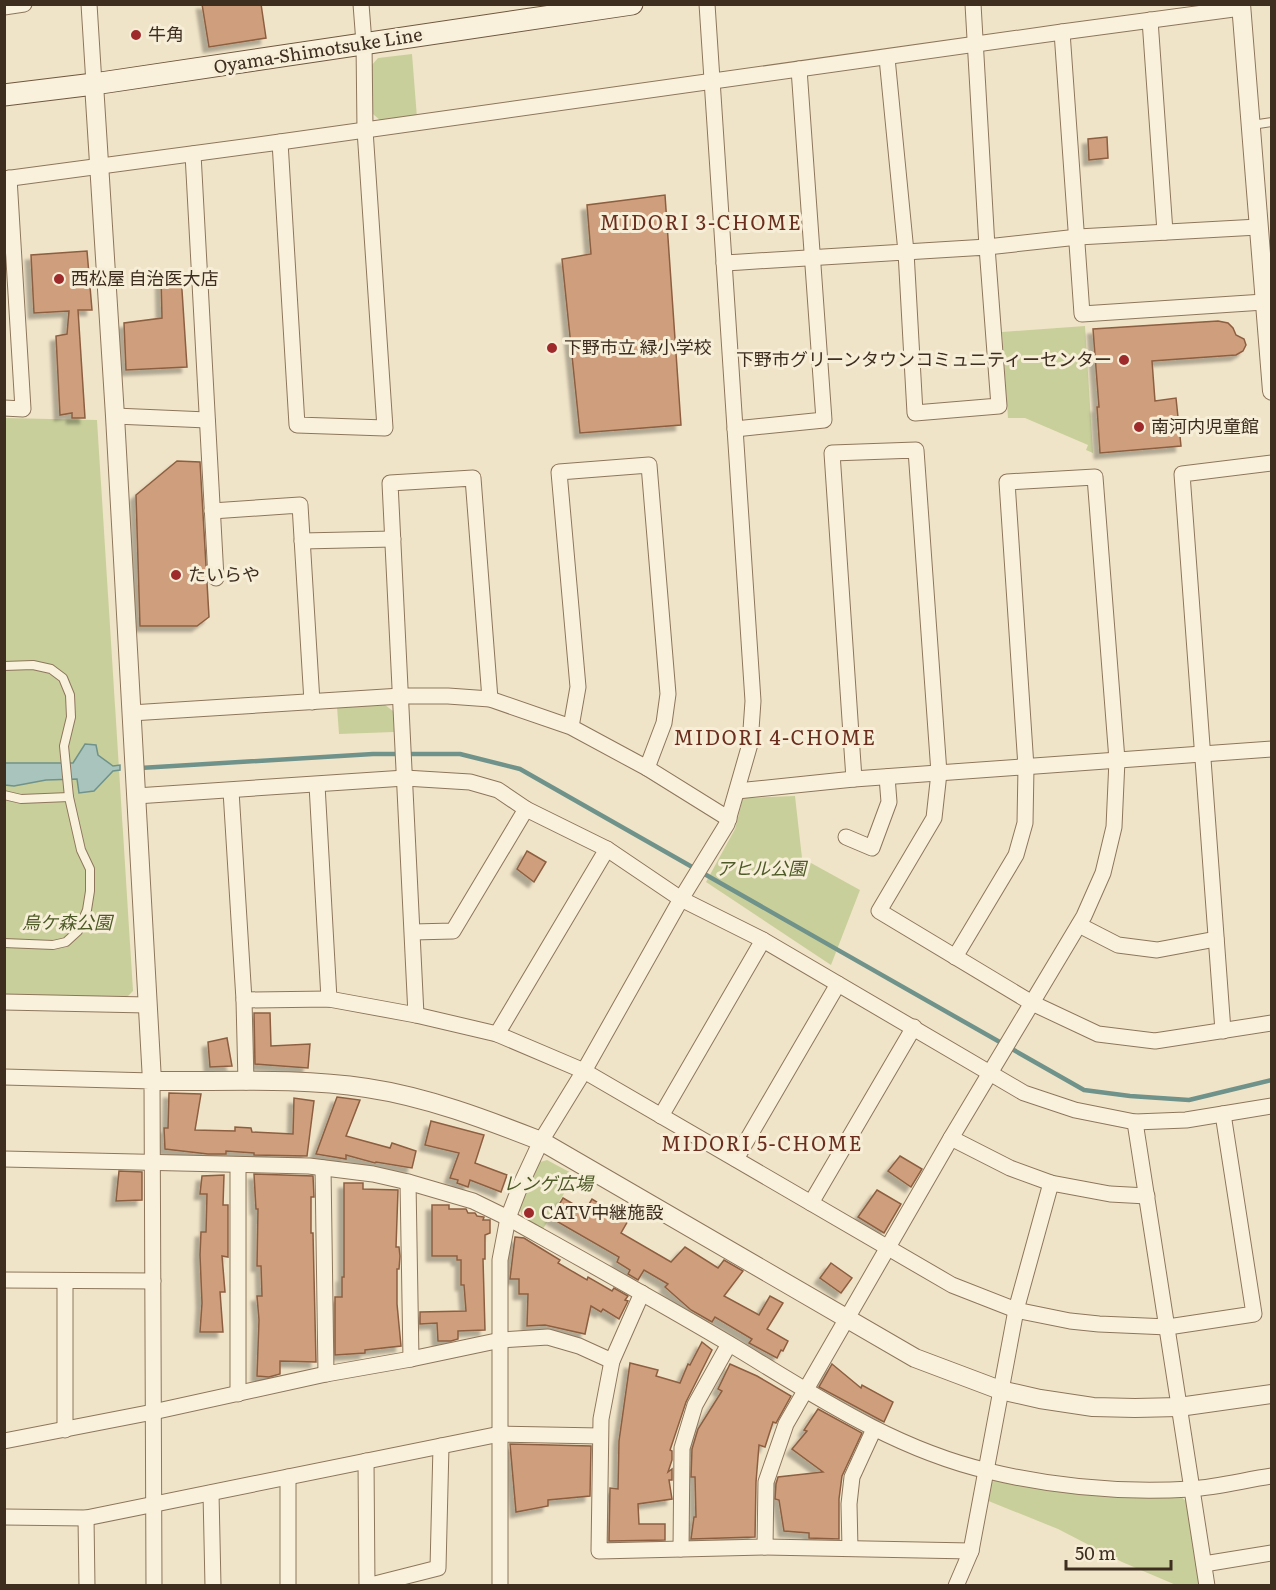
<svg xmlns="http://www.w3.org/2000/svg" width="1276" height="1590" viewBox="0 0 1276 1590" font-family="Literata,'Noto Sans JP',serif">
  <defs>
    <filter id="shadow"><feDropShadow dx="-5.5" dy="5.5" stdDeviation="1.5" flood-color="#0004"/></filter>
  </defs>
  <rect width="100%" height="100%" fill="#f0e4c8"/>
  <g fill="#c9cf9b">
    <polygon points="412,54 417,118 381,121 373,114 371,66 378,58"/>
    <polygon points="1085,326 1093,453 1086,450 1088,445 1025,418 1008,418 1002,332"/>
    <polygon points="5,418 97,420 133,991 126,998 5,995"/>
    <polygon points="385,705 393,711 394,732 339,734 337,707"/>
    <polygon points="795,796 802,858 860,890 831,965 706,882 735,829 743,798"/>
    <polygon points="547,1160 575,1175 543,1229 523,1218 519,1208 537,1163"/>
    <polygon points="996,1479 1061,1492 1122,1497 1180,1496 1188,1503 1201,1585 1176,1585 1122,1562 1058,1529 986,1500 988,1486"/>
  </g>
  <polygon fill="#a9c4bc" stroke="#6f938a" stroke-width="1.5" points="85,744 96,745 98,755 113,766 120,765 120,770 113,771 94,791 79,793 77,779 46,780 14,786 5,785 5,763 73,763"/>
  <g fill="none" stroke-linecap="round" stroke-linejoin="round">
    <polyline stroke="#6f938a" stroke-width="4.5" points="140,768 373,754 460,754 520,769 1084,1090 1130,1096 1189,1100 1272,1080"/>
  </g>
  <g fill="#cf9f7d" stroke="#8d5f41" stroke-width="1.5" filter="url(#shadow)">
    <polygon points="202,4 261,4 266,38 209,47"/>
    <polygon points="1107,137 1108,158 1089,160 1088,139"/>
    <polygon points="665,195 681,425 580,433 562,259 591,254 587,205"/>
    <polygon points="87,251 92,310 78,310 85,418 72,418 72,413 60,415 56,336 67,334 69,311 34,313 31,255"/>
    <polygon points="181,275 187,367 126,370 124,323 162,318 161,277"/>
    <polygon points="1218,321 1228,323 1233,328 1236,335 1244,339 1246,345 1243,351 1236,355 1152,361 1155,401 1176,398 1181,446 1100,453 1097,407 1099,407 1093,329"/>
    <polygon points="177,461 200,462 209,617 197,626 140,626 136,495"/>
    <polygon points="527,851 546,862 534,882 517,869"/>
    <polygon points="254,1013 270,1013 271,1046 310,1044 308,1068 255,1064"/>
    <polygon points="227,1038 232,1066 210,1067 208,1042"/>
    <polygon points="169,1093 201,1094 195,1130 235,1131 235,1127 251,1128 252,1132 293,1134 294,1098 314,1101 307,1156 254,1155 254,1153 226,1151 226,1154 208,1154 165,1149 164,1128 168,1128"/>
    <polygon points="337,1097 360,1100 346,1136 390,1148 392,1143 416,1151 412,1168 376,1162 375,1163 346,1155 346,1159 316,1154"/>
    <polygon points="431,1121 484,1135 475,1163 507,1175 501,1192 470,1180 468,1187 457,1183 458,1180 450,1178 459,1153 425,1145"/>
    <polygon points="900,1156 922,1169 911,1187 888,1171"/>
    <polygon points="119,1171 142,1172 142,1200 116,1201"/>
    <polygon points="254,1174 313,1176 314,1197 311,1197 311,1233 313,1233 316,1362 280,1361 280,1374 269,1377 257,1376 259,1320 257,1296 262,1296 261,1266 257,1266 258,1209 256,1209"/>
    <polygon points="224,1175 223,1205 228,1205 228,1257 222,1256 225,1292 220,1292 223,1332 200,1332 202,1303 200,1255 201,1232 206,1232 207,1194 200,1194 202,1176"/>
    <polygon points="344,1183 363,1183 363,1189 398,1190 396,1247 399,1247 400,1256 399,1269 397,1269 397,1304 401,1346 365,1350 365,1353 335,1355 335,1297 342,1297 342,1277 344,1277"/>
    <polygon points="877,1190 901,1204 884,1233 858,1217"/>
    <polygon points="563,1198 585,1211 592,1199 613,1212 616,1206 619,1208 621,1205 633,1212 621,1233 671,1262 685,1247 718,1268 724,1260 743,1271 724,1296 759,1315 770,1296 783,1303 767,1329 788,1341 783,1351 781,1350 777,1358 749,1343 752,1339 715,1317 712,1322 691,1310 665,1287 668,1284 644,1270 638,1280 628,1274 630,1270 617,1262 619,1257 551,1218"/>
    <polygon points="432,1205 449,1205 449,1209 466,1209 468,1213 475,1213 477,1216 484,1217 483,1220 490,1220 490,1233 485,1235 485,1259 483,1259 485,1330 458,1331 458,1339 451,1341 438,1341 437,1323 420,1324 420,1312 466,1311 464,1285 461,1285 461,1260 457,1260 457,1256 432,1256"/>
    <polygon points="515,1237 524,1238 532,1243 560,1260 558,1263 587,1280 588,1277 612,1291 614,1288 628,1296 625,1300 628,1301 619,1319 603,1309 601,1312 591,1306 585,1334 545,1325 527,1326 528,1294 519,1294 519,1279 510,1279"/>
    <polygon points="831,1263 852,1278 841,1293 820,1278"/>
    <polygon points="702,1342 712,1350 686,1402 670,1450 672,1451 672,1460 668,1472 672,1469 672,1480 669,1480 672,1499 638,1504 639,1524 665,1524 665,1540 609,1541 610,1488 618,1489 619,1441 630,1363 658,1370 656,1376 680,1383 688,1364 690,1365"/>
    <polygon points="730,1364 757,1376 791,1396 776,1423 773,1422 765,1447 759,1445 756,1482 755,1537 691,1539 694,1517 696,1517 695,1477 691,1477 692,1449 698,1429 722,1391 718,1389"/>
    <polygon points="832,1364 861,1388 862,1385 893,1402 884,1422 819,1387"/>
    <polygon points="818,1409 862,1433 842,1476 839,1499 839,1539 809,1538 809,1533 784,1531 779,1500 775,1499 776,1484 778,1477 823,1472 792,1449 807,1431 804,1430"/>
    <polygon points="510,1444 591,1446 590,1496 548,1500 548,1506 516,1512"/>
  </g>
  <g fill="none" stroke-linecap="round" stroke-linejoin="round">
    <defs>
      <g id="service">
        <polyline points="1252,125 1272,122"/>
        <polyline points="4,666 33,665 51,669 63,678 70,695 71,717 64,746 69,797 81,850 90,869 90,891 87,910 78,931 66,942 53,945 4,943"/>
        <polyline points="4,795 21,799 69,797"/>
      </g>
      <g id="minor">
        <polyline points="89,4 94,84"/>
        <polyline points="973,4 987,247 1078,237 1258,227"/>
        <polyline points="4,7 24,4"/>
        <polyline points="1150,20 1165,232"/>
        <polyline points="1062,32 1082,314 1264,302"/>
        <polyline points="280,142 297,425 385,428 365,130 364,43 361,4"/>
        <polyline points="193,154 216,578"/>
        <polyline points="4,179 280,142 1062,32 1241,8"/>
        <path d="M724,263C812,258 900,252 987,247L999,406L915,413L906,252L887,58"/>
        <polyline points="4,408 23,409 9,178"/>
        <polyline points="115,416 207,420"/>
        <polyline points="735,429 824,420 799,69"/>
        <polyline points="212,511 300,505 312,702"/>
        <polyline points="302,541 393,539"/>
        <polyline points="131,713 401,696 448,696 490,699 571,727 578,687 559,472 649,465 668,694 664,723 647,768 571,727"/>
        <polyline points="647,768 729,819"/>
        <polyline points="854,779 832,453 916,450 939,773 934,818 879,911 1032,1003 1098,1034 1155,1041 1272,1023"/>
        <polyline points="317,785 329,999"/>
        <polyline points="231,791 244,1000 246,1082"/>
        <polyline points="737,791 854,779 1272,749"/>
        <polyline points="136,796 405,778 470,782 498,790 526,809 607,849 681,899 763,940 1024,1093 1075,1110 1135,1122 1186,1120 1272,1106"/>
        <polyline points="846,837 872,848 889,802 887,777"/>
        <polyline points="1079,925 1118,945 1157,950 1216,939"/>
        <polyline points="413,932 453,931 526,809"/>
        <polyline points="244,1000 329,999 416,1015 497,1034 584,1071 952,1285 1016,1310 1070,1321 1099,1324 1168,1327 1254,1314 1223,1114"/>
        <polyline points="4,1002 147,1005"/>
        <polyline points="416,1015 390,483 473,478 490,699"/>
        <polyline points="1223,1031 1182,474 1272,463"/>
        <polyline points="497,1034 607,849"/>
        <polyline points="4,1077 152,1081 154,1586"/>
        <polyline points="661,1116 763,940"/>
        <polyline points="1135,1122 1207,1586"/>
        <polyline points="951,1138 1010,1168 1051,1183"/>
        <path d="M4,1159L309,1166L373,1174L408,1182L473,1201L508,1218C583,1260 659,1302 733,1346C814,1395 894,1449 988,1471C1054,1487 1123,1493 1191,1489C1218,1487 1245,1480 1272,1476"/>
        <polyline points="736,1159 838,984"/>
        <polyline points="238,1165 238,1394"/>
        <polyline points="323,1168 326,1374"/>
        <polyline points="408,1182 411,1359"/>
        <polyline points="811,1203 914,1027"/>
        <polyline points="4,1280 153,1281"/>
        <polyline points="642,1293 612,1361 601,1419 599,1551 765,1547 971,1551 1016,1310 1051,1183 1110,1194 1147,1196"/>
        <polyline points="65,1430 65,1281"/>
        <polyline points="4,1441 153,1412 326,1374 411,1359 501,1340 548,1337 579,1346 612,1361"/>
        <polyline points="366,1461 367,1586 438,1568 441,1446"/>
        <polyline points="288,1477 288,1586"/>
        <polyline points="211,1493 213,1586"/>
        <polyline points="4,1517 86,1518 500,1434 600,1436"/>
        <polyline points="86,1518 87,1586"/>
        <polyline points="765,1547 766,1482 786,1424 951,1138 1084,916 1103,873 1114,827 1117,760 1095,477 1007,482 1026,767 1025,823 1016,855 955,957"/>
        <polyline points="850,1548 849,1504 852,1477 874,1429"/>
        <polyline points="681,1549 682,1448 695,1405 729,1344"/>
        <polyline points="1204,1564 1272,1553"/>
        <polyline points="500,1586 500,1260 508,1218 521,1184 541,1141 584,1071 681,899 727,824 750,744 753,701 707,4"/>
        <polyline points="956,1586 971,1551"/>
      </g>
      <g id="tertiary">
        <polyline points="1241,4 1272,391"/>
        <path d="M94,84L115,416L152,1081C223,1082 296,1077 367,1088C427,1097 485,1119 541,1141L915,1358L1000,1390L1040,1399L1093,1407L1135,1408L1179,1407L1272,1394"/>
      </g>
      <polyline id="secondary" points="4,95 94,84 632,4"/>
    </defs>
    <use href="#service" stroke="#8d765c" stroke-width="10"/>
    <use href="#minor" stroke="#8d765c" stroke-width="17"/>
    <use href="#tertiary" stroke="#8d765c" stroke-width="20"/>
    <use href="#secondary" stroke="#6f573f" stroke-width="23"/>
    <use href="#service" stroke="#faf1dc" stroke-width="8"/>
    <use href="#minor" stroke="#faf1dc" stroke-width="15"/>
    <use href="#tertiary" stroke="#faf1dc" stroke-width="18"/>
    <use href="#secondary" stroke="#faf1dc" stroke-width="21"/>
  </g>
  <g fill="#9e2a2b" stroke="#f7eed8" stroke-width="2">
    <circle cx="136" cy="35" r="6"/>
    <circle cx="59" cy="279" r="6"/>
    <circle cx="552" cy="348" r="6"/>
    <circle cx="1124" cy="360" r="6"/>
    <circle cx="1139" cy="427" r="6"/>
    <circle cx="176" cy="575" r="6"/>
    <circle cx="529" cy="1213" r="6"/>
  </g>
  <g text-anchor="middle" stroke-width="6" stroke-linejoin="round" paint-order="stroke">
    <g font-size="18" fill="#3d2e20" stroke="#f7eed8" text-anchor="start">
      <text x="148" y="41">牛角</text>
      <text x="71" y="285">西松屋 自治医大店</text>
      <text x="564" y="354">下野市立 緑小学校</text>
      <text x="1112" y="366" text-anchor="end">下野市グリーンタウンコミュニティーセンター</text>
      <text x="1151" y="433">南河内児童館</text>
      <text x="188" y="581">たいらや</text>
      <text x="541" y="1219">CATV中継施設</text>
    </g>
    <g font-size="18" fill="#3d2e20" stroke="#f7eed8">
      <text transform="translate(318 51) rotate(-9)" y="6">Oyama-Shimotsuke Line</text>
    </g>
    <g font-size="18" font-style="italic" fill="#4d5a26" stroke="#f7eed8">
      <text x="761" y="875">アヒル公園</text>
      <text x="67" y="929">烏ケ森公園</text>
      <text x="548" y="1190">レンゲ広場</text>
    </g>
    <g font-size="20" letter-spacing="1.5" fill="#6b2e1e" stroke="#f7eed8">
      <text x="701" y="230">MIDORI 3-CHOME</text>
      <text x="775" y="745">MIDORI 4-CHOME</text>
      <text x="762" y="1151">MIDORI 5-CHOME</text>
    </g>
  </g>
  <rect width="1276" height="1590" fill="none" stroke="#3d2e20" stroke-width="12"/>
  <path d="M1066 1560v9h105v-9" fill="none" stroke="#3d2e20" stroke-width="3"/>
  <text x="1075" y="1560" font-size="18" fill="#3d2e20" stroke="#f7eed8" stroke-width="4.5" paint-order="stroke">50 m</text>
</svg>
